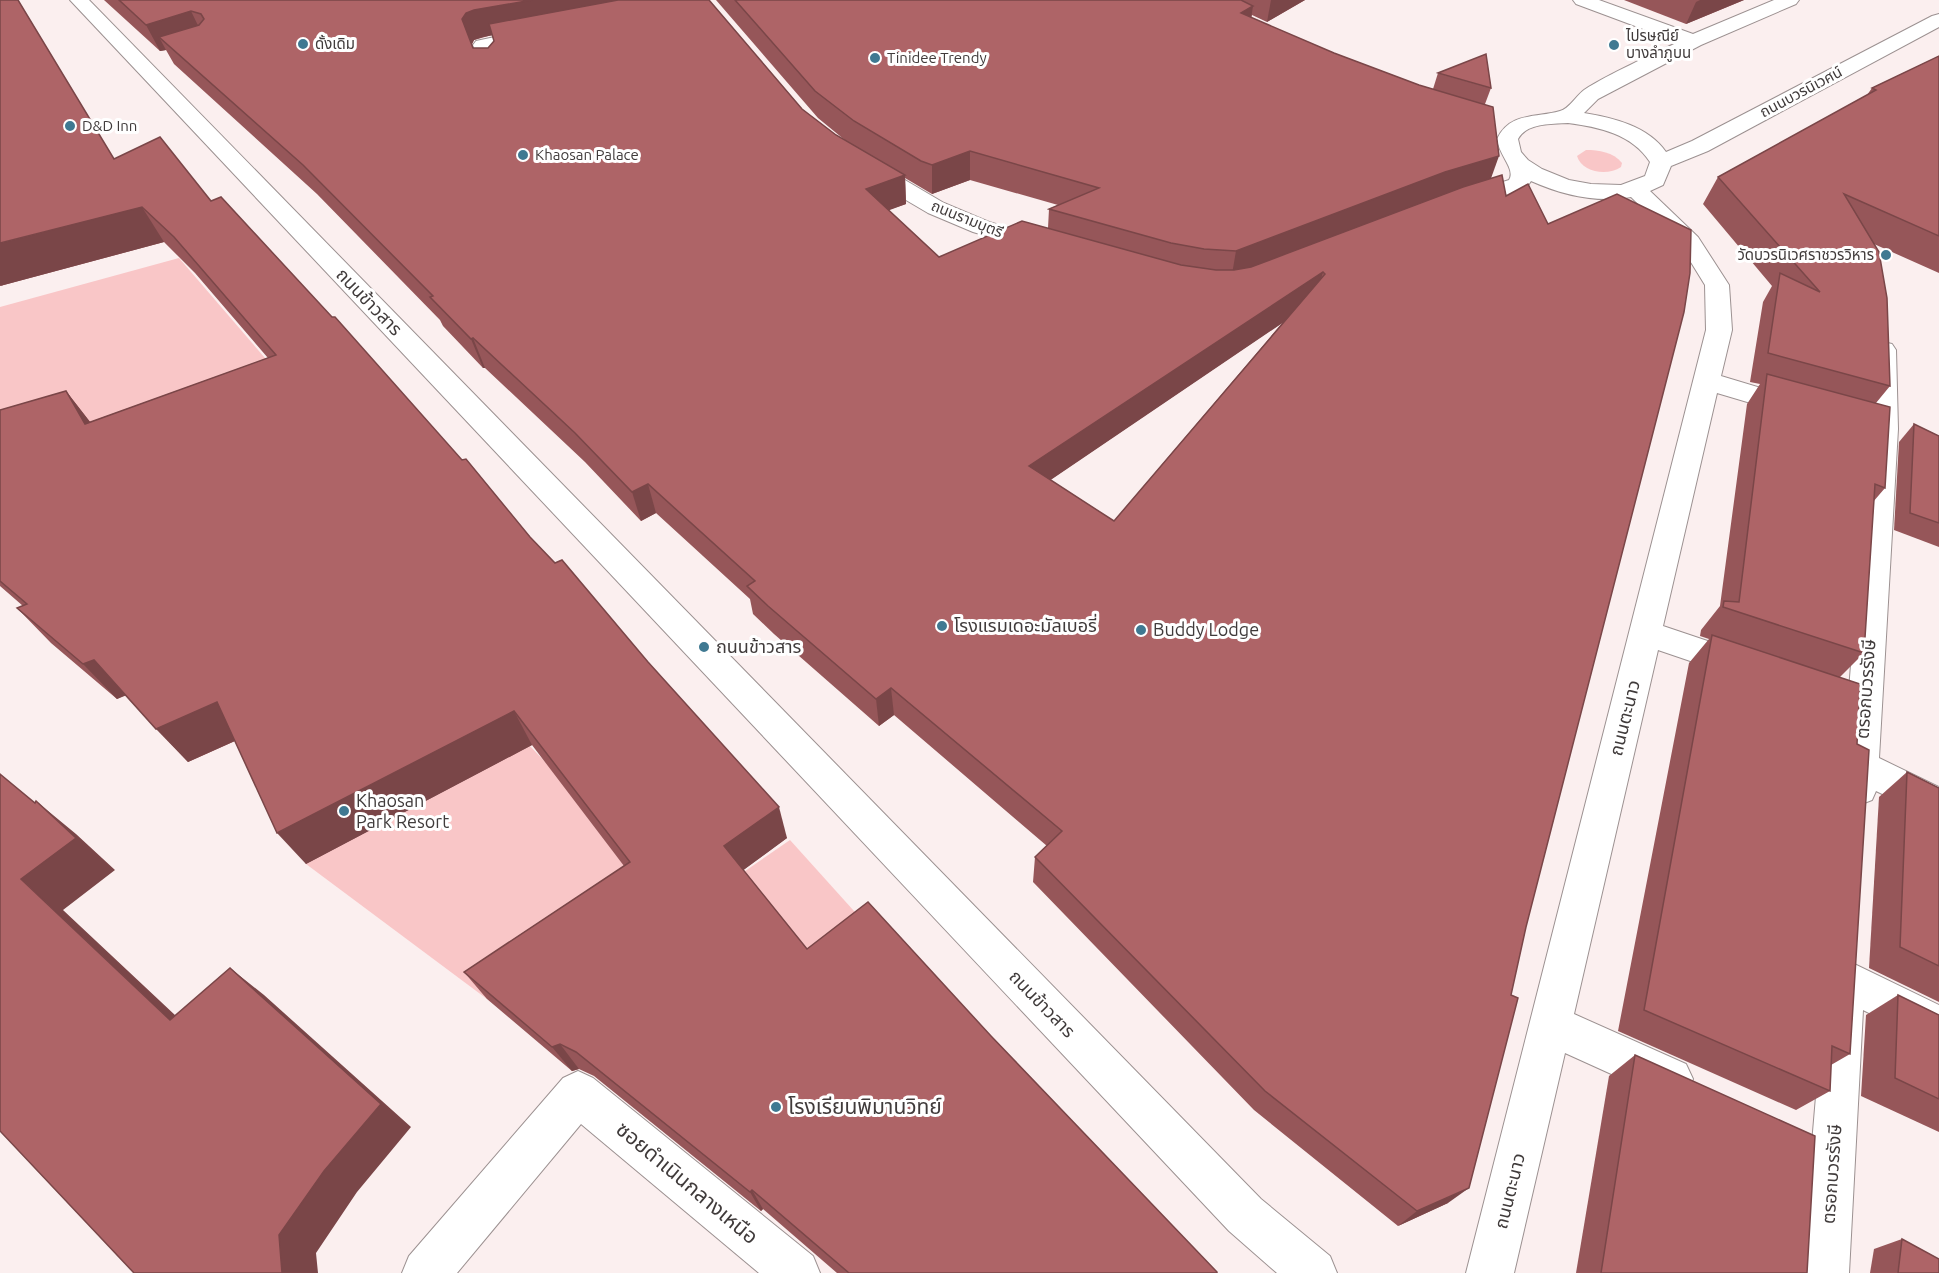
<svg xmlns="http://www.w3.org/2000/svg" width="1939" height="1273" viewBox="0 0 1939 1273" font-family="Ubuntu,'Noto Sans Thai',sans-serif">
  <rect width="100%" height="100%" fill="#fbefef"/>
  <g fill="#f9c6c7">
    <path d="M1586,150C1599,150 1613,152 1622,163L1621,167C1608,176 1582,173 1577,156Z"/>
    <polygon points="179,258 296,394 0,455 0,307"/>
    <polygon points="530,746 548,765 644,892 487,999 306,864"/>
    <polygon points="790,840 872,931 818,988 735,878"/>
  </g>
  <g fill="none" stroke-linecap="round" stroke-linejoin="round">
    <defs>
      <g id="minor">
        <polygon points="70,0 89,0 1261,1199 1330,1256 1337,1273 1277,1273 1229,1231"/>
        <path d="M1573,0H1599L1693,34L1774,0H1799L1796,4L1701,45L1598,99L1584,113C1614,118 1648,126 1666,152L1692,141L1932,16L1939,14V27L1708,151L1671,166L1663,185L1650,191L1698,237L1729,285L1732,330L1721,376L1804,401L1808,407L1804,413L1794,416L1717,393L1663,626L1764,660L1769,669L1764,678L1752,682L1658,650L1574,1014L1686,1064L1693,1079L1686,1094L1671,1101L1565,1053L1514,1273H1466L1706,330L1705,285L1681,246L1631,197C1597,203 1562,195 1531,181L1525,190L1469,208L1461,210L1453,208L1450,203L1453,198L1509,180C1516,169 1499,156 1497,139C1510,112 1536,118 1560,111C1569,109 1576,96 1584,90C1610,73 1650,56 1678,42L1576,4ZM1568,123C1599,127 1632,134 1650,162L1645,176L1621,185L1591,184L1569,180L1542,169L1528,160L1521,152L1518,139C1526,123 1552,124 1568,123Z"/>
        <polygon points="537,28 544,30 547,34 544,38 494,49 500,69 497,73 483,73 473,45 476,41"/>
        <polygon points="868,161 876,163 944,203 989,222 1047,239 1051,244 1047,249 1039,251 1031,249 973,232 928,213 860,173 857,168 860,163"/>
        <polygon points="1883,342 1892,344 1896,350 1898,429 1879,758 1939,787 1939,821 1876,791 1872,800 1859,805 1846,800 1841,789 1870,429 1870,350 1874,344"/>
        <polygon points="1846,960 1939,1005 1939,1048 1863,1010 1849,1273 1801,1273 1823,1014 1829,999 1836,997 1832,994 1826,980 1832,966"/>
        <polygon points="578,1071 593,1078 813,1256 820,1273 759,1273 581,1124 457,1273 402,1273 409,1256 563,1078"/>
      </g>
    </defs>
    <use href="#minor" stroke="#9c9191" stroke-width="2"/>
    <use href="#minor" fill="#fff" fill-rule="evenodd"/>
  </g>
  <g fill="#965659" fill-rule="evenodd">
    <path d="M104,0H709L802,109L836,135L846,141L818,118L716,0H1305L1267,22L1252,15L1251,18L1334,53L1419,85L1433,89L1438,73L1491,88L1485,104L1491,178L1448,1203L1398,1226L1254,1110L1033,882L1035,857L1047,846L894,715L879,726L774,634L753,614L750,599L656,513L641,521L585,462L485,368H483L443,326L440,320L317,194L174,64L166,50L160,51ZM492,35L494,41L488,48H473L472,44L474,40ZM905,178L932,194L970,180L1058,205L1049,209L1048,228L939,257L888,210L906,204ZM1283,322L1114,521L1050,480Z"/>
    <polygon points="1624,0 1744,0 1686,24"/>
    <polygon points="1939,56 1939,273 1874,244 1890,386 1876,403 1885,488 1873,502 1864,653 1840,677 1857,744 1850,1054 1831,1065 1830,1091 1796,1110 1618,1031 1689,663 1709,639 1700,636 1701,630 1720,606 1747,404 1760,384 1750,382 1763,302 1772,286 1703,204 1718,177 1867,95 1872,88"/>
    <polygon points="114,159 211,201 530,537 787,838 743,870 807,949 991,1036 1217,1273 837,1273 763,1209 761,1211 594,1076 579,1069 572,1071 487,999 464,972 624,866 532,745 306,864 235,741 188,762 125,695 117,699 51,643 17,608 23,606 0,586 0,410 66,391 90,422 268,358 195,273 164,242 0,286"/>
    <polygon points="1914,424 1939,436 1939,547 1894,530 1899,442"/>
    <polygon points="1907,772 1939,788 1939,1002 1869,968 1879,797"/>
    <polygon points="1898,995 1939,1015 1939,1132 1861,1096 1866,1015"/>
    <polygon points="1635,1055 1807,1273 1576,1273 1609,1076"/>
    <polygon points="1902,1239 1939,1273 1870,1273 1874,1249"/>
  </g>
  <g fill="#7a4648">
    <polygon points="532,0 682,0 483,37 474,40 471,46 462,19 466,13 474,10"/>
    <polygon points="1271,0 1305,0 1267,22"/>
    <polygon points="1700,0 1744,0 1686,24 1696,2"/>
    <polygon points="1253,6 1249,32 1241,13"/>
    <polygon points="191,11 204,38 159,37 166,50 160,51 146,25"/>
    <polygon points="970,151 970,180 932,194 932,165"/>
    <polygon points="1499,156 1489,184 1231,280 1236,251 1445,172"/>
    <polygon points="905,175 906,204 868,218 866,189"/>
    <polygon points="142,207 164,242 0,286 0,243"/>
    <polygon points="1323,272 1315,301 1027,496 1029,466"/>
    <polygon points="473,338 485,368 483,368 471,339"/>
    <polygon points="66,391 94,427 85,424"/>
    <polygon points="648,484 656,513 641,521 632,492"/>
    <polygon points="94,660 127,695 117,699 83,664"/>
    <polygon points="891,688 894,715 879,726 876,699"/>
    <polygon points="217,702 246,736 188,762 156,729"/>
    <polygon points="514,711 532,745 306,864 277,833"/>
    <polygon points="36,801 76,834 115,870 63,910 208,1046 170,1020 21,879 60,823"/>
    <polygon points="779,807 787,838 734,877 724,846"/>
    <polygon points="230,968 264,995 411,1127 357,1192 316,1253 318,1273 282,1273"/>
    <polygon points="560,1044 579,1069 572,1071 552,1047"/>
    <polygon points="1469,1188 1448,1203 1398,1226 1417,1211"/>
    <polygon points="752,1190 763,1209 761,1211 750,1192"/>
  </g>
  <g fill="#ae6467" stroke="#7a4648" stroke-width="1.5" fill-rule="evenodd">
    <polygon points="0,0 18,0 114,159 160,137 211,201 221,197 332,317 335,317 462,460 466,459 530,537 555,563 562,560 648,662 779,807 724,846 807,949 868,902 991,1036 1217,1272 1217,1273 849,1273 752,1190 750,1192 576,1052 560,1044 552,1047 464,972 630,862 514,711 277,833 217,702 156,729 94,660 83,664 17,608 27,604 0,581 0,410 66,391 85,424 276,355 174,237 142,207 0,243"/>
    <path d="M119,0H532L474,10L466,13L462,19L473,48H488L494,41L489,24L618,0H709L802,109L836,135L905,175L866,189L939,257L1022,221L1181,265L1216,270H1234L1251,267L1463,187L1502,175L1506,196L1528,184L1548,224L1617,194L1691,230L1690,273L1684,312L1526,927L1511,995L1518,998L1469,1188L1417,1211L1265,1091L1035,857L1062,831L891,688L876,699L768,606L747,586L755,581L648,484L632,492L575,433L473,338L471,339L430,297L433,296L303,165L159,37L199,25L204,19L201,14L191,11L146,25ZM1323,272L1325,274L1114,521L1029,466Z"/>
    <polygon points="735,0 1241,0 1253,6 1241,13 1334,53 1419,85 1493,107 1499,156 1445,172 1236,251 1204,249 1171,243 1049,209 1099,188 970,151 932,165 921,161 854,121 815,91"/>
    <polygon points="1486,54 1491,88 1438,73"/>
    <polygon points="1939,56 1939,236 1844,194 1879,252 1887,298 1890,386 1768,353 1780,273 1820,292 1718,177 1876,90 1872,88"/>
    <polygon points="1767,374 1890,407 1885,488 1875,484 1864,653 1723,607 1724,601 1739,602"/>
    <polygon points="1914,424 1939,436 1939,523 1910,513"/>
    <polygon points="1712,635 1860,684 1857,744 1869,750 1850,1054 1832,1046 1830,1091 1644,1010"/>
    <polygon points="1907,772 1939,788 1939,966 1900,947"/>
    <polygon points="0,774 35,803 36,801 76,838 21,879 170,1020 230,968 381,1104 324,1171 279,1235 282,1273 134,1273 0,1131"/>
    <polygon points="1898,995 1939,1015 1939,1099 1895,1078"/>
    <polygon points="1635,1055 1815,1136 1807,1273 1601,1273"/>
    <polygon points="1902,1239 1939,1259 1939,1273 1898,1273"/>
  </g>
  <g fill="#3f7992" stroke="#fff" stroke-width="2">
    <circle cx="303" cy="44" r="6"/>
    <circle cx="1614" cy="45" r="6"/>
    <circle cx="875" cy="58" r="6"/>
    <circle cx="70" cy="126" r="6"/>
    <circle cx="523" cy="155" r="6"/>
    <circle cx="1886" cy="255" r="6"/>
    <circle cx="942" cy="626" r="6"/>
    <circle cx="1141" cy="630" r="6"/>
    <circle cx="704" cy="647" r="6"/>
    <circle cx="344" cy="811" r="6"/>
    <circle cx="776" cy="1107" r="6"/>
  </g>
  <g text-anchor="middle" stroke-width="6" stroke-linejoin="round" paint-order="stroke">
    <g font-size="15" fill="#403b3b" stroke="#fff" text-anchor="start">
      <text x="1626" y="41">ไปรษณีย์<tspan x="1626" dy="17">บางลำภูบน</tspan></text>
      <text x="315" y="49">ดั้งเดิม</text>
      <text x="887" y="63">Tinidee Trendy</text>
      <text x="82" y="131">D&amp;D Inn</text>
      <text x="535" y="160">Khaosan Palace</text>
      <text x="1874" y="260" text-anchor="end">วัดบวรนิเวศราชวรวิหาร</text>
    </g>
    <g font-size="15" fill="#403b3b" stroke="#fff">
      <text transform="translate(1801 92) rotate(-28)" y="5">ถนนบวรนิเวศน์</text>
      <text transform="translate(967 219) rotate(22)" y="5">ถนนรามบุตรี</text>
    </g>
    <g font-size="18" fill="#403b3b" stroke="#fff">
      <text transform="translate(369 302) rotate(46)" y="6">ถนนข้าวสาร</text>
      <text transform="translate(1866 689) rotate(-86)" y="6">ตรอกบวรรังษี</text>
      <text transform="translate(1625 718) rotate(-76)" y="6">ถนนตะนาว</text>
      <text transform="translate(1042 1004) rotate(46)" y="6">ถนนข้าวสาร</text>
      <text transform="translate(1832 1174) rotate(-86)" y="6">ตรอกบวรรังษี</text>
      <text transform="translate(1510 1191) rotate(-76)" y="6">ถนนตะนาว</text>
    </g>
    <g font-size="18" fill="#403b3b" stroke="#fff" text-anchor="start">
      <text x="954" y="632">โรงแรมเดอะมัลเบอรี่</text>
      <text x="1153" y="636">Buddy Lodge</text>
      <text x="716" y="653">ถนนข้าวสาร</text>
      <text x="356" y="807">Khaosan<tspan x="356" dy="21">Park Resort</tspan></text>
    </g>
    <g font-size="21" fill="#403b3b" stroke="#fff" text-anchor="start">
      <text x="788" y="1114">โรงเรียนพิมานวิทย์</text>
    </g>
    <g font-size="21" fill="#403b3b" stroke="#fff">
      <text transform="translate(687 1183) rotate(40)" y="7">ซอยดำเนินกลางเหนือ</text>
    </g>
  </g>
</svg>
